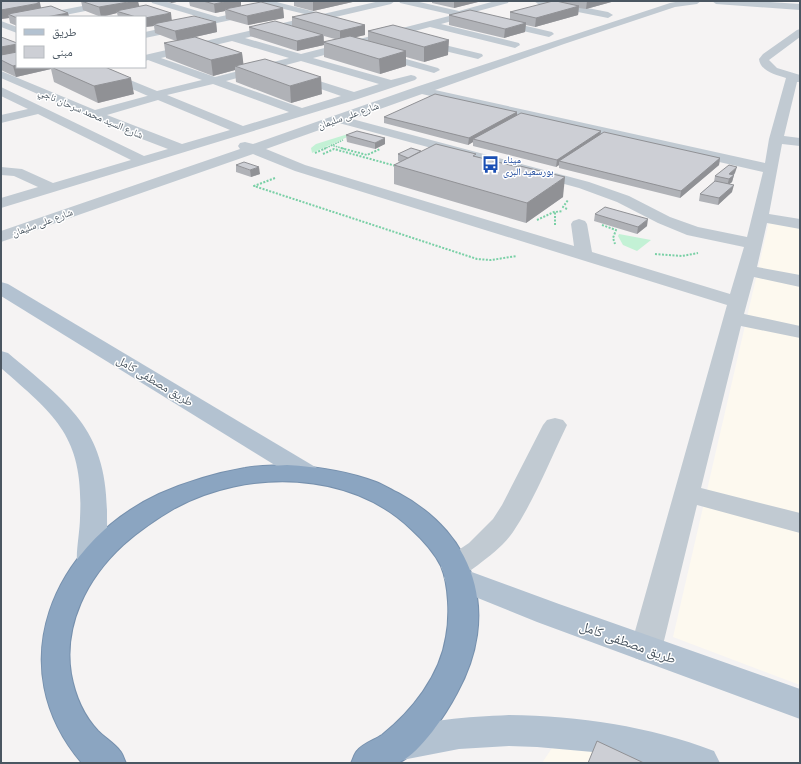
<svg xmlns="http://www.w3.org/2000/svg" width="801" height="764" viewBox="0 0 801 764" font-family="Montserrat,'Noto Naskh Arabic',sans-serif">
  <rect width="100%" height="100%" fill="#f5f3f3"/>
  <g fill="#fdf9ef">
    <polygon points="769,222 800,227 800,685 673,637"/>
    <polygon points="556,742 640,763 542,763"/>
  </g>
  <g fill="#c3f1d5">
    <polygon points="348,134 354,134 312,153 311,148 316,144"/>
    <polygon points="619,234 651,240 637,251 623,245 618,236"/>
  </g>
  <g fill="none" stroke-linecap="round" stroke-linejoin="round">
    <defs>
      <path id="highway" d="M287,465C318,467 347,471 376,482C384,485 391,490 398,493C477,535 500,615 457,693C446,714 421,752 400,762C393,764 361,763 351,763C353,760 354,754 357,751C362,744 374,740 382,735C412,711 440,676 446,637C450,617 449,585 441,566C434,552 422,539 411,529C350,470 247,469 175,508C156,519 139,531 123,545C87,578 63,625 71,674C75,696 83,715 98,731C105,738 115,744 120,751C123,754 124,760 126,763H82C0,667 52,544 159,494C186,482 216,473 245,468C259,465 274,466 287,465Z"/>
    </defs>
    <use href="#highway" stroke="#7690ad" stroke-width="2"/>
    <g stroke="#7ad0a6" stroke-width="1.5" stroke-dasharray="1.5 1" stroke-linecap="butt">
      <polyline points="331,145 345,149"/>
      <polyline points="324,149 343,140"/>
    </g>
    <g stroke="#7ad0a6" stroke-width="2" stroke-dasharray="2 1.5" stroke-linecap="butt">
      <polyline points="341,148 367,155 380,149"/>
      <polyline points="315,153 326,148"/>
      <polyline points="323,154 334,149 396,166"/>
      <polyline points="275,178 254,186 477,259 491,260 517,256"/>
      <polyline points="567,209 563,207 568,200"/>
      <polyline points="537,220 556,211"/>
      <polyline points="555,225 555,212 563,211"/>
      <polyline points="602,225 616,230 613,238 615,244"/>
      <polyline points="655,254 682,256 698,253"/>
    </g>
    <g fill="#c1cad2" fill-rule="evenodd">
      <polygon points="108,1 125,1 121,4 55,17 36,17 41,14"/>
      <polygon points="151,1 164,1 218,17 255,9 260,12 255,15 145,38 145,32 206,19 152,3"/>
      <path d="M258,1H273L323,14L380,1H395L391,4L245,38L301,54L453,15L400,3L399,1H415L459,11L495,1H509L508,3L467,14L459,19L441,24L519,43L520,45L515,48L430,27L313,58L391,80L411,75L415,76L417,78L415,80L358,99L1,208V198L38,187L14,176L1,175V167L22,169L53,183L131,160L38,114L1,123V115L28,109L1,96V87L144,156L168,149L134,136L1,78V71L95,110L147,96H148L100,75L98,73L104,70L108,71L157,91L202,80L148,60L145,61V55L313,16L259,3ZM232,41L289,58L215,77L161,58ZM301,61L379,84L354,92L297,74H289L287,76L289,78L341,96L302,108L226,81ZM213,84L289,112L243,126L167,95ZM158,100L230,130L182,144L107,115Z"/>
      <polygon points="534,1 551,1 608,12 613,15 608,18 538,4"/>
      <path d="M681,1H701L697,4L675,7L564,44L435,90L765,163L769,139L786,78C776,75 760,71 759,59L763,54L797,30L800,29V37L769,60L777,68L800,75V82H797L784,136L800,138V146L782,144L769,214L800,219V229L767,223L757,267L800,275V287L754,277L744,314L800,326V338L741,326L701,488L800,513V533L697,505L662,649L657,658L646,662L635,658L630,649L727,305L295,171L253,154L1,242V231L240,149L238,146L240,143L245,142L253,144L416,87L670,3ZM422,94L763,172L747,237L698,227L670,217L629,196L589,182L352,119ZM339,123L579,188L617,202L658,223L687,235L744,247L730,294L592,252L587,224L585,221L579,219L573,221L571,224L574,246L305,165L266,149Z"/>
      <polygon points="712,1 753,1 800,4 800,10 716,4"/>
      <polygon points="496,19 552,32 554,34 549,37 493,24 491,22 493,20"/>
      <polygon points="1,21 17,27 17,33 1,27"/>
      <polygon points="420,39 482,54 483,56 478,59 416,44 415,42"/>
      <polygon points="392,55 438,68 440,70 434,73 388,60 387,58"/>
      <path d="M555,418L563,420L567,425C550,460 535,499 513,532C504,545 490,556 478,565C465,574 460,580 445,575L441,567L445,559L469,543L493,519L502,505L543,425L547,420Z"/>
    </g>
    <g fill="#b3c2d1" fill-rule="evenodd">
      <polygon points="1,282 8,284 317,468 321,474 317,480 308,482 299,480 1,296"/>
      <path d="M1,351L8,353C70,405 108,430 107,518C107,534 109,554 101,569L91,572L81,569C80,566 77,563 77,560C76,552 80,529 80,518C84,437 57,417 1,368Z"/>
      <polygon points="458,567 559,604 800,689 800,719 537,622 448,586 444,578 448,570"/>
      <path d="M509,715C579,716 649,726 714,751L720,763H648L593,752L537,747L509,746L459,749L397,761L385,756L380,745L385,734C424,719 467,717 509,715Z"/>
    </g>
    <use href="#highway" fill="#8ba5c1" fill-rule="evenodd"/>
  </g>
  <g fill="#b0b2b7" fill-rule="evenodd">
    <polygon points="1,1 68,13 69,17 17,17 17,26 10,23 9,18 1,19"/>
    <polygon points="81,1 139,6 172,20 216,22 217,32 195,37 242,53 243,64 322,94 291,103 236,82 235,70 213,76 166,58 164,43 176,41 155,33 154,26 145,27 145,17 118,17 117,13 101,17 83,10"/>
    <polygon points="164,1 182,1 171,3"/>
    <polygon points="189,1 241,1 241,6 283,8 284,18 248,25 226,19 225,11 215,13 190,6"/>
    <polygon points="294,1 357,1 313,11 294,6"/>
    <polygon points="432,1 482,1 454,8 432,3"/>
    <polygon points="562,1 615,1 586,9 579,8 578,15 535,27 526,25 525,32 504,38 449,25 449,15 510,19 510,12 562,2"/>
    <path d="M292,17L365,25V35L355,37L368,41V31L393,25L448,55L424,62L406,57V66L380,74L324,57V45L297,51L250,36L249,27L292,26ZM324,36L335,39L324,42Z"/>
    <polygon points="1,37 17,67 105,67 134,94 98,103 54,82 51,69 16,77 1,70"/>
    <polygon points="517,112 517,115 601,134 720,158 719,165 680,198 559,168 559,165 556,167 473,146 473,142 468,145 384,123 384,117"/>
    <polygon points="346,135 385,144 375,149 347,142"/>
    <polygon points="421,151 476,156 563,197 526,223 394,184 394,165 400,162 398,161 398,154"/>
    <polygon points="236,165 260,174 251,177 236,172"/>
    <polygon points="735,173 734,175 732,182 729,184 732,192 718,205 699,201 700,194 714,182 715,176"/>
    <polygon points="595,214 647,226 637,234 594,221"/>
  </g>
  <g fill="#909195">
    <polygon points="134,1 138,1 140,9 116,11 117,13 101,17 99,7"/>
    <polygon points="171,1 182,1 171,3"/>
    <polygon points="229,1 241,1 241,8 225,9 225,11 215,13 214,4"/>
    <polygon points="317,1 357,1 313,11 313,2"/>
    <polygon points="454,1 482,1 454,8"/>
    <polygon points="587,1 615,1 586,9"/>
    <polygon points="40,3 42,12 8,14 9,18 1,19 1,10"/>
    <polygon points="579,6 578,15 535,27 536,18"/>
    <polygon points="283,8 284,18 248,25 247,16"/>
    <polygon points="68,13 69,17 46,17"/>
    <polygon points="171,13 172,22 153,24 154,26 145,27 145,18"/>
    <polygon points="216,22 217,32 177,41 175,31"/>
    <polygon points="526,23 525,32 504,38 505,29"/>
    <polygon points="365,25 365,35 340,41 340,31"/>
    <polygon points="323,35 324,45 297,51 297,41"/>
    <polygon points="449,40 448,55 424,62 424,47"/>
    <polygon points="17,44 17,55 1,58 1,47"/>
    <polygon points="406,51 406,66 380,74 379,59"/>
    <polygon points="242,53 244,68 235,66 235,70 213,76 211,60"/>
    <polygon points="17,65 17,67 50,67 51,69 16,77 13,66"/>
    <polygon points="321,77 322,94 291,103 290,86"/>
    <polygon points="131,78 134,94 98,103 94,86"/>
    <polygon points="517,112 517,118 473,139 473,142 468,145 469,138"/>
    <polygon points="601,131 600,137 559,161 559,165 556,167 557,160"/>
    <polygon points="385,138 385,144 375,149 375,143"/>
    <polygon points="720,158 719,165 680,198 681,191"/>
    <polygon points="259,167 260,174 251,177 250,170"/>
    <polygon points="737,167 735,173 733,175 734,175 732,182 727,186 729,179 729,174"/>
    <polygon points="565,177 563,197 526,223 527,203"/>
    <polygon points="734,185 732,192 718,205 719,198"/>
    <polygon points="648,219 647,226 637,234 638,227"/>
  </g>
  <g fill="#cdcfd5" stroke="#909195">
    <polygon points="1,1 35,1 40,3 1,10"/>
    <polygon points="81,1 134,1 99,7"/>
    <polygon points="203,1 229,1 214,4"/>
    <polygon points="553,1 556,1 579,6 536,18 510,12"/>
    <polygon points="261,2 283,8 247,16 225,9"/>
    <polygon points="146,5 171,13 145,18 145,17 136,17 116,11"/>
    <polygon points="51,6 68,13 46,17 17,17 17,18 8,14"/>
    <polygon points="470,10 526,23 505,29 449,15"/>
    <polygon points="316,12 365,25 340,31 292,17"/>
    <polygon points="194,16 216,22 175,31 153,24"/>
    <polygon points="275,21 323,35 297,41 249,27"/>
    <polygon points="393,25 449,40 424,47 368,31"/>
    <polygon points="350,36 406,51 379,59 323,42"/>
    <polygon points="1,37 17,43 17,44 1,47"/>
    <polygon points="195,37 242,53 211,60 164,43"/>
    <polygon points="17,52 17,65 13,66 1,60 1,55"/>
    <polygon points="265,59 321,77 290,86 235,66"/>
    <polygon points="51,67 105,67 131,78 94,86"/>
    <polygon points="435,94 517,112 469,138 384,117"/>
    <polygon points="521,113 601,131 557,160 473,139"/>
    <polygon points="357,131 385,138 375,143 346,135"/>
    <polygon points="604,132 720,158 681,191 559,161"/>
    <polygon points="436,144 476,154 473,156 518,167 520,166 565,177 527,203 394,165"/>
    <polygon points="411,148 421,151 408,158 398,154"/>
    <polygon points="244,162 259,167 250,170 236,165"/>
    <polygon points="729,165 737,167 729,174 734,175 729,179 715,176"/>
    <polygon points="715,181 734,185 719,198 700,194"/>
    <polygon points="605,207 648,219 638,227 595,214"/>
    <polygon points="597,741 644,763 588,763"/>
  </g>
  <defs>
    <symbol id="bus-bare" viewBox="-9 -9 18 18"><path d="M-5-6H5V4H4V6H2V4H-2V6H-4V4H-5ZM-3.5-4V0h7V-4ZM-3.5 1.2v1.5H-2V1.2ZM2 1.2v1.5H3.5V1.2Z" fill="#1a4fb4" stroke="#fff" stroke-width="2.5" paint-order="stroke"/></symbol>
  </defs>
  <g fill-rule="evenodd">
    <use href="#bus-bare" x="478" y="152" width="25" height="25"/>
  </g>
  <g text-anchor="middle" stroke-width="3" stroke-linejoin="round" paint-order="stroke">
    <g font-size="10" fill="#4a5661" stroke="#fff">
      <text transform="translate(91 113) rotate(23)" y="4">شارع السيد محمد سرحان ناجي</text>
      <text transform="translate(348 115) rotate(-19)" y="4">شارع على سليمان</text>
      <text transform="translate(42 222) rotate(-20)" y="4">شارع على سليمان</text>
    </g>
    <g font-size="10" fill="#164399" stroke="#fff" text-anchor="start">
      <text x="503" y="163">ميناء<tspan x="503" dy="12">بورسعيد البرى</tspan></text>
    </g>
    <g font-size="12" fill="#4a5661" stroke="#fff">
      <text transform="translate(155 381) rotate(31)" y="4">طريق مصطفى كامل</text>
    </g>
    <g font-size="14" fill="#4a5661" stroke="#fff">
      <text transform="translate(628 642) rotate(20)" y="5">طريق مصطفى كامل</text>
    </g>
  </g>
  <rect width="801" height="764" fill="none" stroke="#4a5661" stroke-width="4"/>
  <rect x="16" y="16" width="130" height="52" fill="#ffffff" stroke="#b7bbc0"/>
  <rect x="24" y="29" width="20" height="6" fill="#b3c2d1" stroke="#b7bbc0"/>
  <text x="52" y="36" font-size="12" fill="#4a5661">طريق</text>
  <rect x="24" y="46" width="20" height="12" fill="#cdcfd5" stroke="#b7bbc0"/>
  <text x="52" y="56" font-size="12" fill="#4a5661">مبنى</text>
</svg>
